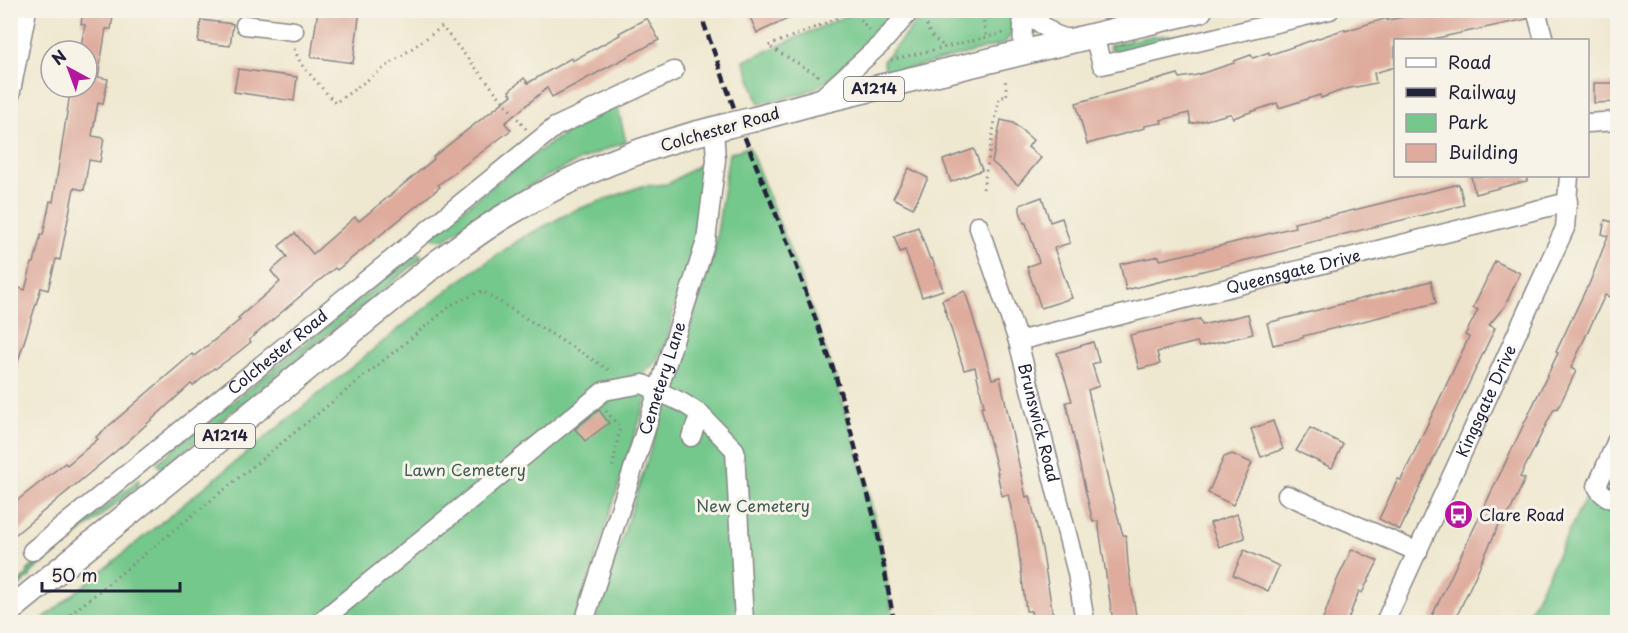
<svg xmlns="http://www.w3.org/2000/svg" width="1628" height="633" viewBox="0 0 1628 633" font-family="'Playpen Sans',sans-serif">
  <rect width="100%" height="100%" fill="#f7f3e8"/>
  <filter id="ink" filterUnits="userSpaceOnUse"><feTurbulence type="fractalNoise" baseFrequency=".0167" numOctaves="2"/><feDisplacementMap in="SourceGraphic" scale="12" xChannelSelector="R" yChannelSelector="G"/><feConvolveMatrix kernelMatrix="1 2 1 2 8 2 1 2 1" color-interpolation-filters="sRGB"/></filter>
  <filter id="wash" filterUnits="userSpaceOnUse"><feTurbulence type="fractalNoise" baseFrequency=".008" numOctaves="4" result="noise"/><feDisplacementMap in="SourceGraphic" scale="24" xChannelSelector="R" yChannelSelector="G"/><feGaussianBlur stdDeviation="1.35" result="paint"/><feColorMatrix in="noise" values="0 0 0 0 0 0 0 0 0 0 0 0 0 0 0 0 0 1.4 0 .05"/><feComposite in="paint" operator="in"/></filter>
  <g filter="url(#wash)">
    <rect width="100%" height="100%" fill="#efe8d0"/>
    <g fill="#74c88c" stroke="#4b7564" stroke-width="1.5">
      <path d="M857,11H899C872,40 846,74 809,91C794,97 775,100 759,104L744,61Z"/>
      <path d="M926,11H1009C1018,23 1014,34 1003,44L892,73L886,71L883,61Z"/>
      <polygon points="1194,33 1119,52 1109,48 1111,45 1147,37"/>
      <path d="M617,104L626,142C561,164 501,200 445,239H434L431,235C491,187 548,138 617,104Z"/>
      <path d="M749,147C799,270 846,394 876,524C884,556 888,590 894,622H595L714,253L729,153Z"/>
      <polygon points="707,160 705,195 697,243 674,309 667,340 655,363 644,373 626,381 648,394 575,622 39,622 396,331 458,282 522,238 573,211 642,186 668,184"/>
      <polygon points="419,254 422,258 161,469 157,463 415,255"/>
      <polygon points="1617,433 1617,622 1530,622 1525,621"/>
      <polygon points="139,479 138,486 32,572 29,578 11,593 11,589 27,575 28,570"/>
    </g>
    <g id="blocks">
      <g fill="#deab9c">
        <polygon points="83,10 114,10 111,29 106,29 98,77 108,79 103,104 98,103 92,136 104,138 100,162 89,160 84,190 74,188 60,260 56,259 48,290 41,288 14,374 10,373 10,313 19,288 25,290 32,263 34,263 41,234 43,235 50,201 53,202 71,87 87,87 87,51 80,51 85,25 81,24"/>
        <polygon points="318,10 360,10 353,63 311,57"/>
        <polygon points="747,10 807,10 757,33"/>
        <polygon points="1441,10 1525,10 1527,19 1428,40 1395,40 1395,67 1374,73 1376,83 1346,89 1321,98 1320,95 1279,108 1277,103 1233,118 1231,114 1229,114 1191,124 1189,113 1161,120 1162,123 1144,126 1145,128 1087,144 1076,103 1178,74 1180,78 1197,75 1234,63 1234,61 1251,55 1253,58 1269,52 1269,55 1345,29 1345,31 1387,18 1387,20 1414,15 1415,16"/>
        <polygon points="647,18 659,40 552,97 547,88 505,123 511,130 438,185 440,187 337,270 335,268 310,288 249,340 251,342 236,354 215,369 214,368 193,386 191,384 127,442 10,539 10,506 65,463 67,465 98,439 96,437 192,354 194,356 240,320 238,318 280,282 271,271 287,257 279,246 295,233 313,254 355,217 359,221 434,159 433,157 512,95 509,91 524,78 528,83 571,58 572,61 620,35 619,33"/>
        <polygon points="201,20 233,24 230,46 198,42"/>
        <polygon points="238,69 297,77 294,101 234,92"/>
        <polygon points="1594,83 1617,83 1617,102 1594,103"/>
        <polygon points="1001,120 1013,123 1033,140 1028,147 1041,158 1018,185 992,162"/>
        <polygon points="974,149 982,170 951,182 943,160"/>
        <polygon points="909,168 928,178 913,208 893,198"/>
        <polygon points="1471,176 1527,176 1527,181 1475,194"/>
        <polygon points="1459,184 1464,205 1287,248 1287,250 1126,290 1120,264 1159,256 1160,260 1200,251 1295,227 1294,223 1325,216 1326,217"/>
        <polygon points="1042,197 1050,222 1062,218 1070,243 1054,248 1072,298 1041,308 1027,267 1039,262 1026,223 1024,223 1020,211 1020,205"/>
        <polygon points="1616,214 1617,300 1605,295 1571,368 1576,371 1558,408 1554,409 1520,477 1525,479 1508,516 1503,516 1454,622 1429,622 1558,353 1556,352 1587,287 1588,287 1608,236 1602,234 1605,220 1613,222"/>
        <polygon points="918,227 930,259 932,258 943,290 922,297 905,250 900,252 894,236"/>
        <polygon points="1495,261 1520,273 1505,306 1489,325 1495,328 1400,530 1379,519 1398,479 1401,480 1469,337 1465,335 1478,310 1473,308"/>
        <polygon points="1431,281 1436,303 1303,336 1303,338 1273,345 1267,323"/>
        <polygon points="965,291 992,379 1000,377 1026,497 1030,496 1042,549 1054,622 1033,622 1031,611 1026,611 1017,536 1008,494 1002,496 997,473 998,473 981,407 984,406 975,367 964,370 942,300"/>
        <polygon points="1248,314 1253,334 1199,347 1197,342 1157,352 1160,364 1139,369 1130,335 1200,319 1202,325"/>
        <polygon points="1093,342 1099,362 1092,364 1099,386 1088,390 1109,485 1123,535 1126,535 1128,564 1137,622 1113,622 1098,521 1093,522 1085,489 1066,402 1072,401 1057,353"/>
        <polygon points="599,410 609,423 585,441 575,429"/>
        <polygon points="1273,421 1283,449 1261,457 1251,429"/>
        <polygon points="1310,428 1343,444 1332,468 1296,451"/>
        <polygon points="1232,454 1252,463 1233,505 1208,493 1224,457"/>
        <polygon points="1237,514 1245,538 1219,547 1210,523"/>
        <polygon points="1352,549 1378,561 1362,593 1359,591 1347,622 1322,622 1337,580"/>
        <polygon points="1244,550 1279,566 1268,591 1233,575"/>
      </g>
    </g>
  </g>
  <g filter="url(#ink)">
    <use href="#blocks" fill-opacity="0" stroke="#888586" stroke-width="1.5"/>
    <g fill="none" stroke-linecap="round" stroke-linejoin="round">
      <defs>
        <g id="minor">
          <polyline points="1020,10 1023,24 1022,54"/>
          <polyline points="1023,10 1054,34 1073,41"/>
          <polyline points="1536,10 1544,40"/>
          <polyline points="245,25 294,31"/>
          <polyline points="1094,36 1102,65 1330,10"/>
          <polyline points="10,96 27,10"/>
          <polyline points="818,101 882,43 911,10"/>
          <polyline points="1588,123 1618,121"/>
          <path id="s1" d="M978,225L1018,341L1077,573L1085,622"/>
          <path id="s2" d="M1018,341L1568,202"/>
          <polyline points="691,437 700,414"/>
          <path d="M1618,438L1597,486C1601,495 1609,498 1618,502"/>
          <polyline points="1287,495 1418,552"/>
          <path id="s3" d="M32,551L555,127L674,71"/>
          <polyline points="320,622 604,391 643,384 683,403 700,414 735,450 744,622"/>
          <path id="s4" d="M584,622L706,241L716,160L714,129"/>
          <path id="s5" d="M1385,622L1565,228L1569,176"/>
        </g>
        <g id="major">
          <polyline points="755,119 817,102 1200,10"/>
          <path d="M10,610L439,261C462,245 484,228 508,214C575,173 650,144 726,126"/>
        </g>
      </defs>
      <use href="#minor" stroke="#888586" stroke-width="21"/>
      <use href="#major" stroke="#888586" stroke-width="27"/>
      <g stroke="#888586" stroke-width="3" stroke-dasharray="1.5 4.5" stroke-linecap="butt">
        <polyline points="853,10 869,30"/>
        <polyline points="981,10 987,38"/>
        <path d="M927,19C925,32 934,39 944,46"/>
        <polyline points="294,49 301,64 335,103 442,27 526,129"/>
        <polyline points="891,60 1004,33"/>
        <polyline points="817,76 818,75 768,46 833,20 852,10"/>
        <polyline points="983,189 999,98 1007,96 1005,78"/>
        <polyline points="606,411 620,427 612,471"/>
        <polyline points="61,622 453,304 482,291 609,370 608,372"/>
      </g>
      <use href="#minor" stroke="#fff" stroke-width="18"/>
      <use href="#major" stroke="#fff" stroke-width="24"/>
      <polyline stroke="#22223b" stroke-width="4.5" stroke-dasharray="9 4.5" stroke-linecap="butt" points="699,10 743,133 793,256 836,377 876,524 894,622"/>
      <defs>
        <polyline id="major-bridge" points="726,126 755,119"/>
      </defs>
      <use href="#major-bridge" stroke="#888586" stroke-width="27" stroke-linecap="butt"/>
      <use href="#major-bridge" stroke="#fff" stroke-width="24"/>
    </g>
  </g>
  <defs>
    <symbol id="bus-disc" viewBox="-11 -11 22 22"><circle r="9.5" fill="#b5179e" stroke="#f7f3e8"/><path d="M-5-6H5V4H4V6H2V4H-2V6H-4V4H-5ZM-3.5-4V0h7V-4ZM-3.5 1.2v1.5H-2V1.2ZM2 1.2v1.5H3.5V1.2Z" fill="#fff"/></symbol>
  </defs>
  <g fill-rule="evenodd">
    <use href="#bus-disc" x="1442" y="498" width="33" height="33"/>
  </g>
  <g text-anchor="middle" stroke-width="6" stroke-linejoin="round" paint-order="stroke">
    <g fill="#f7f3e8" stroke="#62616f" stroke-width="1.5">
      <rect x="844" y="77" width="60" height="24" rx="4.5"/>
      <rect x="195" y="424" width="60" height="24" rx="4.5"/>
    </g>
    <g font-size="15" font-weight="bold" fill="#22223b">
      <text x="874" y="94">A1214</text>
      <text x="225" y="441">A1214</text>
    </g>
    <g font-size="16" fill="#22223b" stroke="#f7f3e8">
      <text transform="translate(720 129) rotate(-16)" y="6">Colchester Road</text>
      <text dy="6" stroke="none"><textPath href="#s2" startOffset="284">Queensgate Drive</textPath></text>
      <text dy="6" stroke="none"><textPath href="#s3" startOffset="316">Colchester Road</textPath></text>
      <text dy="6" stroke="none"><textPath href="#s4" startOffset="256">Cemetery Lane</textPath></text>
      <text dy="6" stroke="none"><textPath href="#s5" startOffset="243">Kingsgate Drive</textPath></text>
      <text dy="6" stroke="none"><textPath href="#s1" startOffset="207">Brunswick Road</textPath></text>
    </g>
    <g font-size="16" fill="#3f5c57" stroke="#f7f3e8">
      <text x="465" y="476">Lawn Cemetery</text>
      <text x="753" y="512">New Cemetery</text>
    </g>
    <g font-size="16" fill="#22223b" stroke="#f7f3e8" text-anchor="start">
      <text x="1479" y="521">Clare Road</text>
    </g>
  </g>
  <rect width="1628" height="633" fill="none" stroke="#f7f3e8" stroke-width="36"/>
  <rect x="1394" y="39" width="195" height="138" fill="#f7f3e8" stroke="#a29fa3" stroke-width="1.5"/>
  <rect x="1406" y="58" width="30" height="9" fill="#ffffff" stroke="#a29fa3" stroke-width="1.5"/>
  <text x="1448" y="69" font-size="18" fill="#22223b">Road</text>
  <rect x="1406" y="88" width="30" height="9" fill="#22223b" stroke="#a29fa3" stroke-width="1.5"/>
  <text x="1448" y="99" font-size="18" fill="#22223b">Railway</text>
  <rect x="1406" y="114" width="30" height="18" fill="#74c88c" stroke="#a29fa3" stroke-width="1.5"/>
  <text x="1448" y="129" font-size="18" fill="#22223b">Park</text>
  <rect x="1406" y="144" width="30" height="18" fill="#deab9c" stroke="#a29fa3" stroke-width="1.5"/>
  <text x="1448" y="159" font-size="18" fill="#22223b">Building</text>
  <g transform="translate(69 69) rotate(319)"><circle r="28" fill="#f7f3e8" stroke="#a29fa3" stroke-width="1.5"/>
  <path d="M0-4.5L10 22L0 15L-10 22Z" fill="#b5179e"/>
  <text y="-9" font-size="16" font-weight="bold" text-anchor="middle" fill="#22223b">N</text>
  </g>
  <path d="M42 582v9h138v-9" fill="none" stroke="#22223b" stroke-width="3"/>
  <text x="51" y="582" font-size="18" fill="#22223b" stroke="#f7f3e8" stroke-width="4.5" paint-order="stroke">50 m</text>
</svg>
